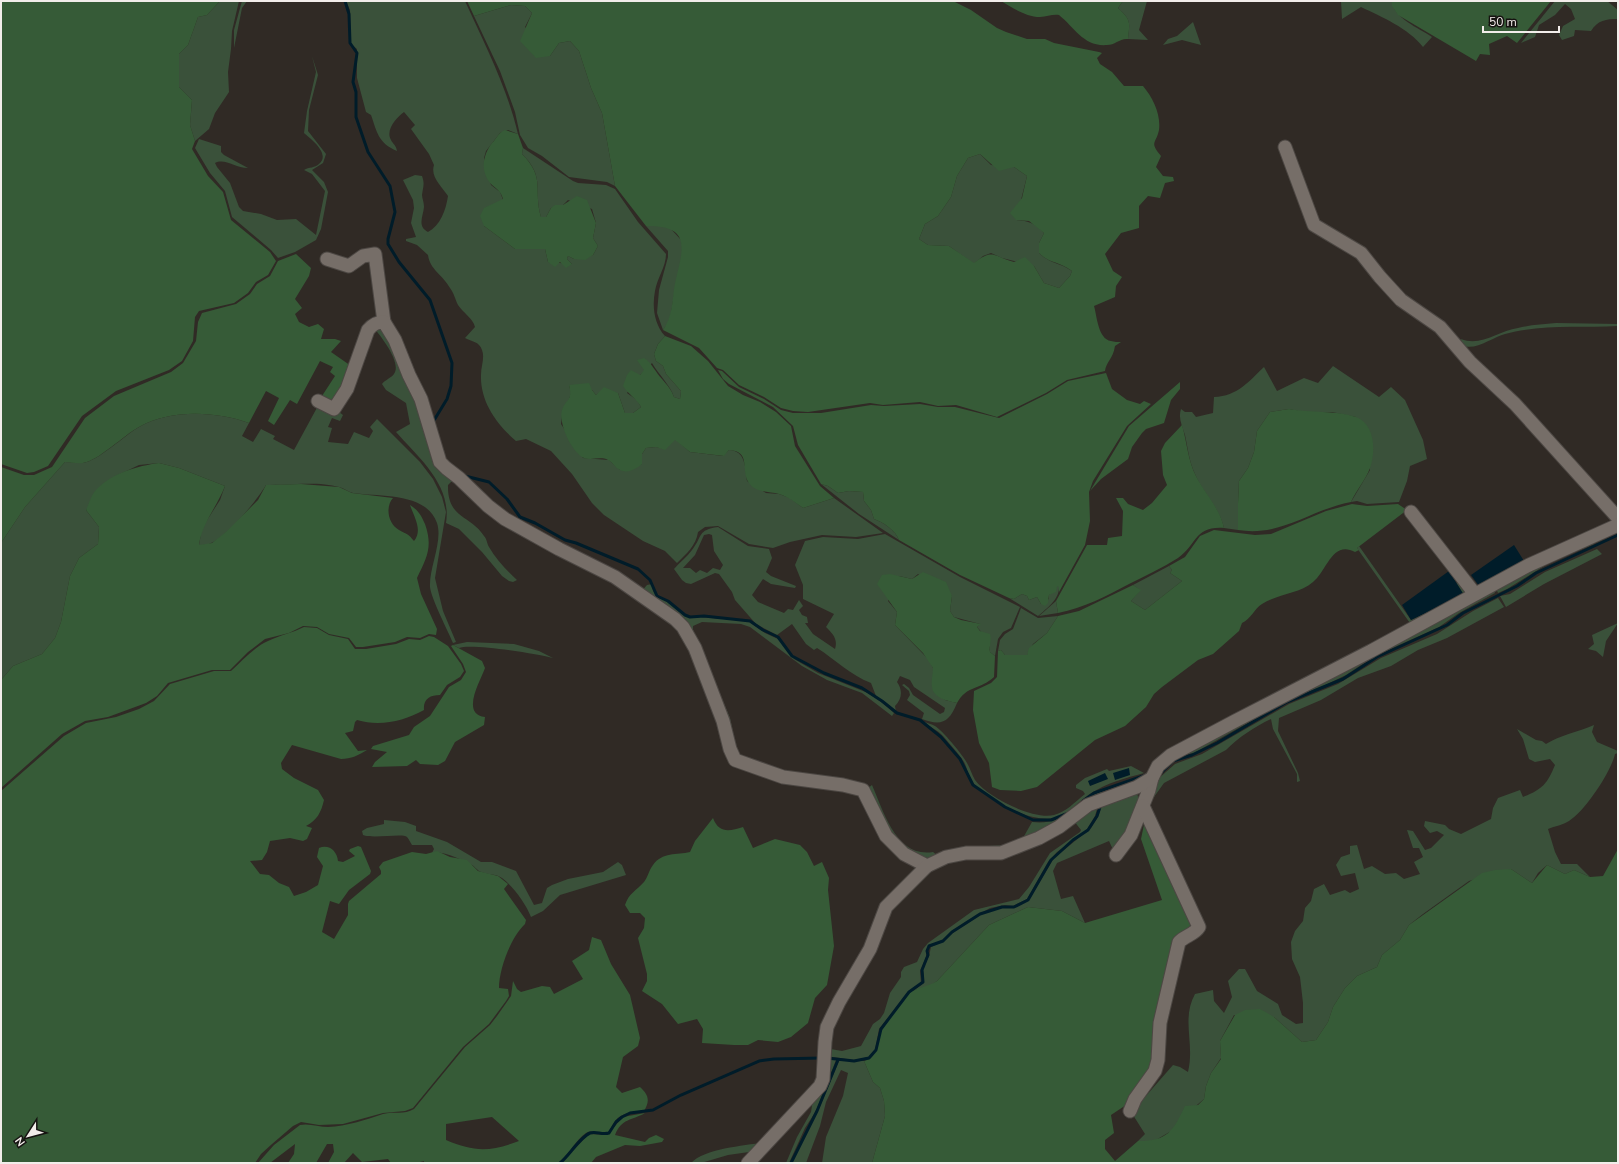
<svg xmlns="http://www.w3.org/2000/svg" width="1619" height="1164" viewBox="0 0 1619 1164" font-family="'Nunito Sans',sans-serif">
  <rect width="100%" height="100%" fill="#302a25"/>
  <g fill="#3a513a" fill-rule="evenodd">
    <polygon points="220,1 239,1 232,31 231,49 228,72 229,92 215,113 209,129 195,141 190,125 192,100 179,87 179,54 188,45 198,17 207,15"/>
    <polygon points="242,1 247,1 242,8 234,48 234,30"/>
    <path d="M346,1H465C485,45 507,87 518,134L508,130L500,133L486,151L484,158L491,185L500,192L503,200L496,204L484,226L515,249H545L548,262L572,264L567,259L568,256L574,259L593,255L598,246L593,238L596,223L592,209L568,200L563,205L551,208L546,217H541C533,191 546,177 522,154L523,148L573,181L578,183L606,185L615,189L638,222L666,254C666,267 657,278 655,291C652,306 654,324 665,336L658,344L654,354L656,361L663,366L666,374L681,391L680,399L674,397C670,385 659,375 652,363L640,375L627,393L637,400L641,407L633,413H625L618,393L600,392L596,395L592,390L569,385L571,393L568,403L563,409L561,424L583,458L609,460L620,470L642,464V454L646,448L656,447L665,449L675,439L690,452L723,456L729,450C746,451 745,467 747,481L766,493L779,494L790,498L803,508L834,498L883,533L856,537L822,535L790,542L773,548L749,544L718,526L705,527L698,532C696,546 686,554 677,563L665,551L643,541L604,515L592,503L572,474L551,451L526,439L516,441C496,424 480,401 481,375C481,366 485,358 482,350C479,341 472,342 465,338L475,327C473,318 463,313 458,305C455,299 454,293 450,288C443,275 430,270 428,255L417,245L406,241V239L416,237L411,223L414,208L413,200L403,180L415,175L422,176C425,184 423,187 422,195C422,198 424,202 424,207C423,217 417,226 428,232C440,226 446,210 448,196C442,187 430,177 434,165L429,154L411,129L415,125L404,112C397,117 385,130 391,140C393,144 396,145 397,151C378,143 377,132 371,115L366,112L357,78V49L351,44L350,10Z"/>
    <path d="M1123,1H1147L1139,30L1148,40L1128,39C1130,22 1131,20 1118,8Z"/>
    <path d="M1341,1H1392C1393,18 1419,28 1432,37L1423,47C1408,28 1382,17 1361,7L1342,19Z"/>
    <path d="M1555,1H1607L1618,10V19C1606,19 1598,20 1591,31L1575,30L1574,36L1562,40L1559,35L1563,26L1575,19L1571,9L1565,4L1555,15L1539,25L1535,37L1521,43Z"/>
    <polygon points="511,5 525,6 532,13 525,27 550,56 559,43 570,41 579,51 591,88 602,113 615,186 607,182 569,177 542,156 528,148 520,135 515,112 500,71 474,16"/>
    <polygon points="1193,22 1201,45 1182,40 1163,45 1168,39 1177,36"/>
    <path d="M312,56L318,75L309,110L308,131L326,154L323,163L312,170L324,182L328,192L321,229L316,240L295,252L278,258L271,250L232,217L225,191L210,173L195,148L199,139L221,146V152L224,155L248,168C235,168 225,158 215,163L217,167L230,183L239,207L243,211L261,214L277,220L296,219L316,235L325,191L312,174L304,170C309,167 315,168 319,164C331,154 311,139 304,133L307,111L316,72Z"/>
    <path d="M980,154L991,165L1014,167L1027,176L1016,220C1029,221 1035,223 1044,233L1039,243V253C1050,264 1059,262 1072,271L1070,276L1059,288L1044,283L1034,266L1002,258L991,253L983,256L974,264L949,246L928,245L919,239L925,224L938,216L951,197L957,176L968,158Z"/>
    <polygon points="663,225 670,228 682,241 682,256 675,288 670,320 663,330 657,313 659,290 668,257 668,251 646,226"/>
    <path d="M1556,323L1618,324V326C1581,328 1541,324 1505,334C1493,337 1474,352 1462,345L1461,339C1481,347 1498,331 1518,328C1530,325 1543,324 1556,323Z"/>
    <path d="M378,326L393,341L428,435L458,480L451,482L448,485C447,519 471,515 484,536C487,539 487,544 489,547C496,559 507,571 517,580L513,582L509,581L502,576L482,552L459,529L446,523C452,485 419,458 396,432L410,424L406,403L386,390L382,384C385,380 391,378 394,374C402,363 381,336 373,327Z"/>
    <path d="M1333,366L1379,397L1391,387L1405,400L1423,440L1427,459L1410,466L1407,481L1399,502L1367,504L1357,501L1351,502L1370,470L1356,417L1332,412L1308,413L1289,409L1270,412L1257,431L1254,452L1248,468L1239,481L1238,503V530L1224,528C1219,507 1203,493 1195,474C1189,461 1188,449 1185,435C1182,426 1178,418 1181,409L1185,412H1192L1196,417L1213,413L1214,397C1238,396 1248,382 1264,367L1277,391L1304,378L1318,383Z"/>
    <path d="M319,404L335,409L343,415L340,421L332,418L328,427L332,428L328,442L348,444L354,432L369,438L373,431L370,427L377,419L420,462L433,479L442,497L446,512L435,578L443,611L456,642L453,643C448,631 431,598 430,587C429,568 443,541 437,523C426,492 380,497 353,493C348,492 344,488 339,487C319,481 287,485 266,485C258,499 226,538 211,543C208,545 203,545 199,545L202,528L220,500L225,486L179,468L159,463L139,465L116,476L86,510L99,527L98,544L79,558L70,576L61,622L55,638L42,654L13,666L1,680V543L25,507L65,462C71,462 77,463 83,463C98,461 125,435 139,427C170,409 216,411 249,423L242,436L253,442L261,429L275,436L273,439L294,450Z"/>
    <path d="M821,484L828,486L838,493L849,491L863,492L864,501L871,510L874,519C883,522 896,531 899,540L859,514Z"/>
    <path d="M718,527L748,546L769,549L772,558L766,572L771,576L796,586L795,588L771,584L763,579L752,595L758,602L784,613L788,609L793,610L799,600L803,606L799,610L802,615L807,617L808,623H805L813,634L835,649C838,639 833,634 826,627L834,614L803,599V585L795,565L805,541L823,537L858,539L885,534L960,577L1020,607L1011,628L1003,632L998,639L995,656L990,652V642L977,627L980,624L954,617L950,611L952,596L918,574L912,579L899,576L888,601L897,612L895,625L929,660L933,668V676L945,700L957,703C949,723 941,726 922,719L924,713L907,700L910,695L909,691L902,685L904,684L909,688L913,695L940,714L944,712L945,708L914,687L910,680L900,676L897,682C903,690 902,699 895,706L896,712L876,696L871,683C850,675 836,660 817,648L814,650L806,644L792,624L777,635L756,624L735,600L732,592L719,574L715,573L691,584L686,583L682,580L674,569C680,562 687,557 692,550C703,536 697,530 718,527ZM709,534L712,535L714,551L723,565L720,570L713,568L707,573L700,570L696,573L690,568H683L695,555L704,535Z"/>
    <polygon points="1591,540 1594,544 1549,563 1507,589 1498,593 1495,586"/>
    <polygon points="1359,546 1411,620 1464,595 1456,583 1459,582 1468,594 1412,626 1357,548"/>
    <polygon points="1597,549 1602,554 1544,584 1506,607 1500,596 1510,594 1545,572"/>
    <polygon points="1169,566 1172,570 1170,573 1182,581 1145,610 1131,601 1140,590 1133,585"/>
    <path d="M652,584C652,597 661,597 670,604C681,612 685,621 700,617L748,621L765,633L780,640L794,659L818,673L868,693L883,703L894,713L892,716L862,693L827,680L802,666L750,627L741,624L702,622L693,626V630L730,718L737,751L736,753L696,645L640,593L647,585Z"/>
    <path d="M1057,585L1059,586C1060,599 1047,608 1038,616L1009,598L1014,599L1022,594L1027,596L1029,600L1037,597L1041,604L1049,599V595Z"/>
    <polygon points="1492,587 1495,593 1459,613 1439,627 1375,656 1346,675 1315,690 1290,699 1194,753 1179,756"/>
    <path d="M1498,598L1504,607L1447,638L1418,650L1391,666L1358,678L1321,700L1279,718L1278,731L1298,773L1300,781L1297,782V774L1273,729L1271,719C1254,727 1239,737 1226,750L1164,783L1149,804L1158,779L1175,764L1202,754L1289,704L1338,684L1381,658L1437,634L1473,611Z"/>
    <polygon points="1056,601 1058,613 1039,616"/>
    <polygon points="1021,608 1038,618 1058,616 1047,633 1033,644 1027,655 1005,655 1001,650 998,651 1000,640 1005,634 1013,629"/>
    <polygon points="1618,623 1606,641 1603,657 1596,651 1588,649 1594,644 1592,635"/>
    <path d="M467,642L514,644L539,651L553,658C538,654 471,643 459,648L453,645Z"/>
    <path d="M924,722C927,723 932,724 935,726C942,730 963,755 967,763C970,768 972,775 975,780C987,797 1033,820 1054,815C1066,812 1075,802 1085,794L1083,791L1076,788V785L1085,778L1107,769L1109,771L1131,766L1144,773C1126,778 1106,783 1090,794C1080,800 1072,810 1061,816C1038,827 989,802 974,784C968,778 968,769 964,762C959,754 949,743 943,736C938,730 929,727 924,722Z"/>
    <path d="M1594,725L1592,732L1597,742L1618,751V753L1615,754C1611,772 1585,811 1569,821C1563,825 1555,826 1548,829L1555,852L1561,864H1577L1590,877L1574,870L1565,874L1547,865L1538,873L1532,883L1511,869L1469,881L1423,914L1409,925L1400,940L1382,955L1377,967L1357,976L1345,988L1333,1007L1328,1022L1316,1040L1302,1042L1274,1017L1234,1015L1220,1041L1221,1058L1211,1073L1206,1086L1204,1099L1178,1121L1173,1130L1154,1141H1138L1145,1134L1133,1115L1140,1100L1145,1097L1173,1065L1180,1067L1188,1072C1195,1043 1181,1020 1195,994L1213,990L1214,1001L1224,1013L1232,997L1228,981L1239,969H1245L1257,991L1278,1004L1282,1015L1296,1024L1303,1023V1003L1300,977L1292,959L1291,942L1295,931L1303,921L1305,908L1311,901L1314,889L1324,884L1330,895L1345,890L1350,893L1359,889L1355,873L1341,876L1336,865L1341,857L1350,854V846L1357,845L1364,869L1372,866L1385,874L1396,873L1404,879L1420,874L1414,862L1423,857L1419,848H1413L1407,830L1413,831L1425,850L1431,848L1444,835L1437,831L1430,833L1424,826L1425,821L1445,825L1449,829L1461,834L1491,819L1493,808L1498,798L1520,790L1523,797C1543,789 1547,784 1555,765L1550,759L1535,762L1529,759L1523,739L1517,729L1536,740L1542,741L1546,744C1560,735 1578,732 1594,725Z"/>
    <path d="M872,785C884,812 896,858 933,852L938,856L928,859L920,858L892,838L867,789Z"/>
    <path d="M1102,791L1101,798L1070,819L999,851L970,847L1007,845L1023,838L1032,822C1066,826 1075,802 1102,791Z"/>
    <polygon points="1137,792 1140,807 1115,854 1109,841 1057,863 1053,871 1061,899 1073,896 1085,923 1062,911 1028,907 989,925 937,981 929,987 914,990 924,983 923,969 929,956 931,947 940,943 954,932 982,914 1003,907 1014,908 1029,900 1054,858 1091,828 1098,817 1103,802"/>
    <polygon points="1099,802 1095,816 1086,831 1057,852 1048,862 1027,899 1013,906 1005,905 990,908 964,923 942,940 929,946 926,950 926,957 920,971 921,983 908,992 879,1029 875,1050 869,1057 854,1060 825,1056 825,1048 842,1051 861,1046 873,1024 880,1019 884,1013 890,993 901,977 901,972 904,967 917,962 923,949 928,943 974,910 1019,899 1029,887 1050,853 1080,832 1081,830 1074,821"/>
    <path d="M384,820L405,822L416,826V831L447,842L481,862H492L516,871L534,905L542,903L547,888L552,885L568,879L603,872L618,862L622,865L626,875L560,895L543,911L531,917C526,904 514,887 502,878C495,873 486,875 479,871C476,869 474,866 472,865C464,860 441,850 432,853L434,849L432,845H412C410,842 409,839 407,837C403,833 373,839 363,835L362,831L367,828L384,824Z"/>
    <polygon points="826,1059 836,1060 816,1111 805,1128 789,1163 786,1163 797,1137 811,1112 813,1099"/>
    <polygon points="839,1061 864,1061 873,1082 880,1088 884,1101 885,1116 872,1163 822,1163 826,1137 843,1096 848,1073 841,1070 826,1102 820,1126 806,1163 791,1163 808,1128 818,1111"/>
    <path d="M765,1142L756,1151L728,1155L701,1163H691C705,1148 744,1146 765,1142Z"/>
  </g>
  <g fill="#365b37" fill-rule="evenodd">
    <polygon points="1,1 220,1 207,15 198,17 188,45 179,54 179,87 192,100 190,125 195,141 192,149 208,176 223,192 231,220 270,252 276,261 268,275 256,282 248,293 234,303 199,311 195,317 193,341 182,361 169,370 116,391 82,416 48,466 34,472 27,473 1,464"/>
    <path d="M467,1H953L971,10L997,28L1006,32L1027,39H1045L1054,43L1099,52L1102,53L1097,58L1100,64L1112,72L1124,86H1143C1153,98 1161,114 1159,130C1156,144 1149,142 1161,156L1156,167L1163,176L1173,177L1174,181L1165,183L1160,198L1148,196L1139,206V228L1121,233L1105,254L1113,271L1122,277L1116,286L1115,297L1094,306C1097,316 1098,339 1111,341C1114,342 1118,342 1121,342L1115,346C1113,359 1106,362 1105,371L1067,380L1046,393L997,417L956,405L938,406L920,402L883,405L870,403L808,412L793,411L781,408L764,397L739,385L723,370L717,368L699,348L663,330C672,317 672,304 674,289C680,255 697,225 646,226L615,186L602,113L591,88L579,51L570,41L559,43L550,56L536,58L520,41L532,13L525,6L511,5L474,16ZM980,154L999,171L1014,167L1027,176L1022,198L1010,213L1016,220L1029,221L1044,233L1039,243V253C1050,264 1059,261 1072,271L1070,276L1059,288L1044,283L1034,266L1025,257L1014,262C993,256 993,248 974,263L949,246L928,245L919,239L925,224L938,216L951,197L957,176L968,158Z"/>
    <path d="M1001,1H1123L1118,8C1131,20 1130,21 1128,39C1120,38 1115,45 1107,45C1084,47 1075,28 1059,15C1052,14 1047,17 1040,17C1026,17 1013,8 1001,1Z"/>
    <polygon points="1392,1 1551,1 1517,43 1507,36 1489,44 1490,55 1480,54 1476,61 1398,15 1392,6"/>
    <path d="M505,130L518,134L523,148L522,154C546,178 533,190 541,217H546L551,208L555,205H563L577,196L587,200L596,223L593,238L598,246L593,255L585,260L574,259L568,256L567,259L572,264L566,268L560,262L555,267L548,262L545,249H515L484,226L480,216L484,208L503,199C501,192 498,190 492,185C480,173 482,156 492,143C497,138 498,133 505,130Z"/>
    <path d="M296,254L311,268L309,276L295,299L302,308L295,314L299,322L309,327L318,324L324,329L321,339H335L341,341L331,352L354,368L333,407L320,399L335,376L330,372L333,367L320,361L297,404L290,400L274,425L268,421L279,398L266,391L249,423C216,411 170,409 139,427C124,435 98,461 83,463C77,464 70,462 65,462L25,507L1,543V467L24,475H34L52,467L85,418L114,396L171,372L183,363L196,341L198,322L202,313L236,304L250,294L257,284L270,276L278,261Z"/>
    <path d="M665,336L691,346L708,361L728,386L743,395L760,402L776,412L791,426L795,446L820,486L834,498L803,508C796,503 789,497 779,494C769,491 756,493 749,483C740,471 752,451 729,450L724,456L690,452L675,440L665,450L656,447L646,448L642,454V464C636,469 628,474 620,470C615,468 613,462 608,460C600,456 592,461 584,458C572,453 558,423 562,410C566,398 573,402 569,385L589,383L592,390L596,395L604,387L618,393L625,413H633L641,407C636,398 628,394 623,386L627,375L631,370L640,375L644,370L637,360L644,358C653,364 655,372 662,379C668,386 671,389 674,397L680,399L681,391L666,374L663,366L656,361L654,354L658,344Z"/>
    <path d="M718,370L722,371L739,387L764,399L781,410L793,413H821L871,405L884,406L920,404L938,407H955L999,418L1047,394L1068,381L1106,373L1112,389L1127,400L1140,404L1144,401L1151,404L1127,426L1093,481L1089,492L1090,521L1085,545L1059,592V587L1057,586L1056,592L1049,595L1048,603L1045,606L1041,604L1037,597L1029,600L1027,596L1022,594L1014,599L1009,598L960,575L899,540C896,531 883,522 874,519L871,510L864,501L863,492L849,491L838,493L828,486L821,484L798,445L793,426L773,407L729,384L723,379Z"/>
    <polygon points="1180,382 1180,389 1171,400 1164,423 1146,429 1142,433 1132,447 1128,459 1101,479 1090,491 1129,426"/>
    <path d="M1289,409C1311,413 1335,410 1356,417C1375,424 1376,451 1370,468C1366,479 1356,491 1351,502C1309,510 1282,537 1238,530V503L1239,481L1248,468L1254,452L1257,431L1270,412Z"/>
    <path d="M1182,425C1187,442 1188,461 1196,476C1205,494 1220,508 1224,528C1194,526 1197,545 1178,558C1162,568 1145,576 1129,584C1106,596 1084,608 1058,613L1056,601L1087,545H1107L1108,538L1122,536L1123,511L1116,498H1123L1128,504L1143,510L1152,503L1167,485L1163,475L1161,451L1165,443Z"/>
    <path d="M159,463L179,468L225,486C217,507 202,523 199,545L212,543L226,532L258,500L266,485L301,484L339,487L352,493L393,498C385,507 388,524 399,530C407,535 407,532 414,541C423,530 414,517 410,505C418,510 421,515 425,524C433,547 427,557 417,578L421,594L437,629L436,635L429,634L420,638L407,637L395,642L363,647H356L349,638L329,634L317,627L303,626L289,633L265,639L248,652L230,670H212L168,683L157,696L146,703L108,717L85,721L62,734L1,788V680L13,666L42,654L55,638L61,622L70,576L79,558L98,544L99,527L86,510C89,504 91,495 96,490C112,473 137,466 159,463Z"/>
    <path d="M1352,504L1367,506L1398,504L1407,510L1357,548L1359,550L1355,552C1332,540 1327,571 1313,582C1299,594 1277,594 1262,604C1254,609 1251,619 1242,623L1239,631L1213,654L1198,660L1162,687L1154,694L1146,707L1125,726L1095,740L1037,787L1021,791L1000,790L992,787L989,763L979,743L973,710L974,691L991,683L997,677L998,651L1001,650L1005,655H1027L1029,648L1047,633L1058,616L1079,611L1133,585L1141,590L1131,601L1145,610L1182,581L1170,573L1172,570L1169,566L1185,557L1200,536L1214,530L1255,535L1271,534L1326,511Z"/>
    <path d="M923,572L946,582L952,596L950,611L954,617L961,620L981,624L977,627L980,631L990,634C992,640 989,646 990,652L995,656L994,677C980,690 967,685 957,703C948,701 933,698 932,687C931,681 933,673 933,668L923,653L895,625L897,612L877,584L882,575L890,574L912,579Z"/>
    <path d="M304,627L317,628L329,635L348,639L355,649H366L396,644L409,639L420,640L429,636L434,637L448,646L461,664L464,671L460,677L447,685L440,695C430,695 423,699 424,710C404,721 380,727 357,720L355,722L353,731L345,733L358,751L367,750C359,755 351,759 341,759L292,745L281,763L282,769L294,778L318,790L324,800C321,813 317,820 306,826L312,828L307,839L303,841L290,838L270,841L267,852L262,860L250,861L260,874L269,875L279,883L289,887L294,896L306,892L318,885L323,866L317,857L319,848C329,844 337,851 338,861L343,862L355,856L349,851L350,849L358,846L361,847L371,871L370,874L349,890L339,904L330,901L322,932L334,939L348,915V904L349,901L381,874V871L379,867L383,862L412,852L426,854L437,851L450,857L467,860L478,871L498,876L508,884L504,889L526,920L525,924C511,937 499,969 499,988L508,989L509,996L506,1001L489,1024L463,1047L413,1108L405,1111L383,1113L343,1124L319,1125L301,1122L293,1126L272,1144L261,1154L255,1163H1V791L64,736L86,723L116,717L139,709L154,701L170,684L214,671H231C242,661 254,647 268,641C280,635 292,633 304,627Z"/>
    <path d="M453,645L482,661L485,668C481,680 460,714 485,717L484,725L455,742L445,761L438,765L420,764L416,760L407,766L372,767L375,762L387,752L371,749L373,746L409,735L414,727L430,716L449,687L461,680L466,672L463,664L451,646Z"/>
    <path d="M1146,815L1194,925L1182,932L1156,1060L1129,1103L1111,1115L1114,1133L1105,1140V1149L1115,1161L1138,1141C1168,1141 1173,1131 1185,1106L1198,1105L1204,1099L1206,1086L1211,1073L1221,1059L1220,1041L1235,1015L1245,1010L1260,1009L1274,1017L1302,1042L1316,1040L1328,1022L1333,1007L1345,988L1357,976L1377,967L1382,955L1400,940L1409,925L1482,873L1495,870L1511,869L1532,883L1547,865L1565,874L1574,870L1590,877L1603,876L1618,849V1163H872L885,1116L884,1101L880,1088L873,1082L864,1061C881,1056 875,1040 883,1028C891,1016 900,1005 909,993C918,987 928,987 937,981L989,925L1028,907L1062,911L1085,923L1162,900L1141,839Z"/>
    <path d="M713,818C719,834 730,831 743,827L753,848L775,839L800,845L807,852L814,866L822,862L829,878L828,890L834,946L827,985L815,998L808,1023L791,1037L778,1042L758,1040L748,1045H734L702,1043L703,1029L697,1019L678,1024L662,1004L642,991L647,981V974L638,938L644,928L645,918L640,913H630L625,905C629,893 636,891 644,882C648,877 649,870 653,865C662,852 677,855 690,852L695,841Z"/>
    <path d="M592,937L601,940L611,964L630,995L640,1038L638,1046L623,1057L616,1087L622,1093L640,1087C649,1095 650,1101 644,1111C634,1111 621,1113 615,1121C612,1125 611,1129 608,1132C601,1135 593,1129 586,1133C575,1140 569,1156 558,1163H424V1161L416,1163H391L388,1159L362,1162L353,1153L344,1163H328L334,1152L333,1144H327L316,1163H288L294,1154L295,1144L270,1163H258L274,1145L300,1125C309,1123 319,1127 328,1127C347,1126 365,1120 383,1114C394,1111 404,1115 414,1109L465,1047L490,1025L497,1016L511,996L513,981L517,989L521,992L542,986L550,987L554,994L583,979L572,961L589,950ZM492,1117L519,1141C490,1152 474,1152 446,1140V1124Z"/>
    <path d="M645,1113C631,1121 622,1118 615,1135L645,1142L649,1138L656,1135L664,1139L662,1142L640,1146L625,1145L596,1157L591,1163H561L589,1134L607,1135L623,1117Z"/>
  </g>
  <g fill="#001c29">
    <polygon points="1514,545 1524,561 1479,586 1471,575"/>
    <polygon points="1449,571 1464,595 1411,620 1402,605"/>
    <polygon points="1129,768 1130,775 1115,780 1113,773"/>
    <polygon points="1105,773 1108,779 1090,786 1088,781"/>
  </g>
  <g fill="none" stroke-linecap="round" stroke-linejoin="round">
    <g stroke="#001c29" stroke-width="3">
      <polyline points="345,1 349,14 350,43 357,53 353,82 356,92 356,117 368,152 390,186 395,212 388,239 388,244 399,262 430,300 452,363 451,386 447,399 433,422"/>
      <polyline points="465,476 489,482 507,499 520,517 535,523 565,540 576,543 638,569 650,580 657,596 668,601 685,615 690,617 704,616 750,621 763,630 778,637 792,656 824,673 862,688 882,701 897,713 920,720 941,737 960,759 973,785 1005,807 1033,820 1051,820 1066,814"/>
      <polyline points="1159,775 1173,761 1192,755 1217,743 1287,702 1343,679 1377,657 1447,625 1463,613 1517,586 1536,573 1618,535"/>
      <polyline points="1083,801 1094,793 1146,775"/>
      <polyline points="827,1058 854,1061 869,1058 876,1050 881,1029 909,992 923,982 922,970 928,955 927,951 929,946 943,941 952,932 980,914 1002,907 1014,907 1028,900 1051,860 1073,840 1088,830 1097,816 1101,804"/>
      <path d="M560,1163C569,1156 580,1137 590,1133C596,1131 602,1135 609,1133L616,1122L622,1117L630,1113L653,1110L681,1095L759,1061L774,1059L822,1058"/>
      <polyline points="791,1163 817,1111 838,1060"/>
    </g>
    <defs>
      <g id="minor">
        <polyline points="1285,147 1314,225 1361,253 1380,277 1401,300 1440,327 1470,362 1515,404 1618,518"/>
        <polyline points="327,259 349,266 363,256 375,254 384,322"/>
        <path d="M318,401L334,409L347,389L368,330C373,324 377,322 384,322L395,340L409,375L421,399L440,462L446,468L459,478L488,506L505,519L559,549L615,577L675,619L683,627L695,648L723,721L730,749L735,760L783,777L843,785L863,790L886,836L904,854L927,866"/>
        <polyline points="1411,512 1475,594"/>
        <polyline points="1116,855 1131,835 1149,790 1152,778"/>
        <path d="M1130,1111L1135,1099L1155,1071L1158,1060L1160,1023L1179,942C1185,936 1195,934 1199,927L1143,806"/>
        <polyline points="748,1163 820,1086 823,1079 825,1042 827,1027 839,1002 870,949 886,907 927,866 946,857 966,853 1001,853 1039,838 1059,827 1088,805 1137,787 1152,778 1158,766 1171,755 1235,721 1371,651 1529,565 1618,525"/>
      </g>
    </defs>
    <use href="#minor" stroke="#4c4743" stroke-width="15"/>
    <use href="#minor" stroke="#766e68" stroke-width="13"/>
  </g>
  <rect width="1619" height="1164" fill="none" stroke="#f2edea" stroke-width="4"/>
  <g transform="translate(28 1136) rotate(234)" stroke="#161311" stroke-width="3" paint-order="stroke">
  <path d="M0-3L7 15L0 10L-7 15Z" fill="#f2edea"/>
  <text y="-6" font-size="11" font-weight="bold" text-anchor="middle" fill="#f2edea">N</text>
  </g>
  <path d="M1483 26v6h76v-6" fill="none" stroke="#f2edea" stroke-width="2"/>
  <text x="1489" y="26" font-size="12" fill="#f2edea" stroke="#161311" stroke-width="3" paint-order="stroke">50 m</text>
</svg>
